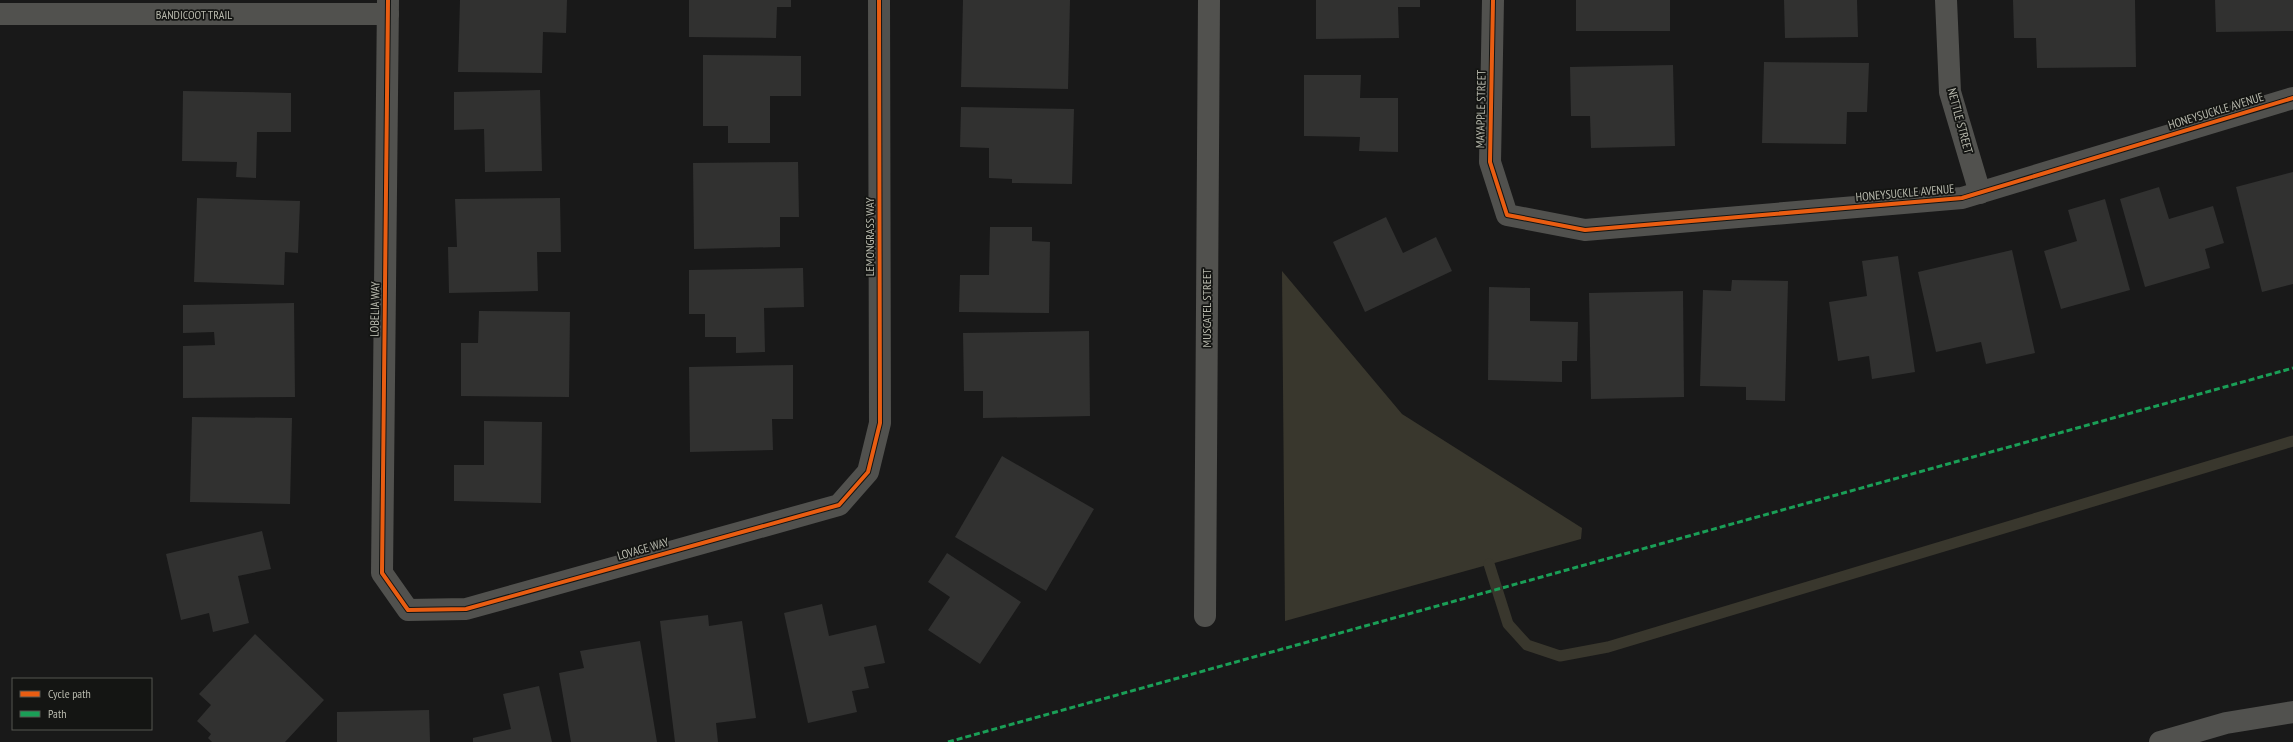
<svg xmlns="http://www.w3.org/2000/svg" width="2293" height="742" viewBox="0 0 2293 742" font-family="'PT Sans Narrow',sans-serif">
  <rect width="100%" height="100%" fill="#191919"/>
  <polygon fill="#39372d" points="1282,271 1402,414 1582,528 1581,539 1285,621"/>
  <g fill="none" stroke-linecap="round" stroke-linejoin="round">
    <polyline stroke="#39372d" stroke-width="11" points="1489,564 1508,624 1527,645 1560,656 1608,647 2293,441"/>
  </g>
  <g fill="#313130">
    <polygon points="460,0 567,0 566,33 543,32 542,73 458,72"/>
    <polygon points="689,0 791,0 791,7 777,7 776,38 689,37"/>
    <polygon points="963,0 1070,0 1068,89 961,87"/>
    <polygon points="1316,0 1420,0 1420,7 1398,7 1399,38 1316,39"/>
    <rect x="1576" y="0" width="94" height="31"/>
    <polygon points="1784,0 1857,0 1858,37 1785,38"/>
    <polygon points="2013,0 2135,0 2136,67 2037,68 2036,38 2014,38"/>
    <polygon points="2215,0 2293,0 2293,31 2216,32"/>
    <polygon points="703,55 801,56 801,96 770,96 770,143 728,143 728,126 703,126"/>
    <polygon points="1764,62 1869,63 1867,112 1847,112 1846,144 1762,143"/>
    <polygon points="1673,65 1675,146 1591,148 1590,116 1571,116 1570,67"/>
    <polygon points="1304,75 1361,75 1360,98 1398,98 1398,152 1359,151 1360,137 1304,136"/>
    <polygon points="540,90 542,171 485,172 484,129 454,130 454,92"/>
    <polygon points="183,91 291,93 291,132 257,132 256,178 236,177 237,162 182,161"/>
    <polygon points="961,107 1074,109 1072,184 1012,183 1012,179 989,178 989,148 960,147"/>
    <polygon points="798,162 799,217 780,217 780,247 694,249 693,163"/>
    <polygon points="2293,172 2293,284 2262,292 2236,187"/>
    <polygon points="2159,187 2169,219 2213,206 2224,243 2205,249 2210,268 2145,287 2120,199"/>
    <polygon points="197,198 300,201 298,253 285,252 284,285 194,282"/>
    <polygon points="560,198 561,252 537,252 538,291 449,293 448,247 457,247 455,199"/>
    <polygon points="2105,199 2130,290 2061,309 2044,251 2077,241 2068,210"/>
    <polygon points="1386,217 1403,253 1436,237 1452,271 1365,312 1333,242"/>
    <polygon points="990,227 1032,227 1032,241 1050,242 1049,313 959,312 960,275 989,275"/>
    <polygon points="2012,250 2035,353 1986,364 1981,342 1936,352 1918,272"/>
    <polygon points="1898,256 1915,372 1872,379 1869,356 1838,361 1829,302 1867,296 1862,261"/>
    <polygon points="803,268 804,307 764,308 765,352 736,353 736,337 705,337 705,314 689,314 689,270"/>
    <polygon points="1732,280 1788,281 1785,401 1746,400 1746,387 1700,386 1703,290 1731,291"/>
    <polygon points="1489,287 1530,288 1530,321 1578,322 1577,361 1562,361 1562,382 1488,380"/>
    <polygon points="1683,291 1684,397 1591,399 1589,293"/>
    <polygon points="294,303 295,397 183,398 183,346 215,345 214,332 183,333 183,305"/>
    <polygon points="479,311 570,312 569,397 461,396 461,343 478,343"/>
    <polygon points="1089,331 1090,416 983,418 983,391 964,391 963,333"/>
    <polygon points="793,365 793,419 772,419 773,450 690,452 689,367"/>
    <polygon points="192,417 292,418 290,504 190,502"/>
    <polygon points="484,421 542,422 541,503 454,501 454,465 484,465"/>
    <polygon points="1002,456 1094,509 1046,591 955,537"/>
    <polygon points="262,531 271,569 238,576 249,623 213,632 209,613 181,620 166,554"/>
    <polygon points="947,553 1021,602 980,664 928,630 950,597 928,582"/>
    <polygon points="822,604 829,636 876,625 885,663 864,667 869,688 852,691 857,712 808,723 784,613"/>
    <polygon points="708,615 709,626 742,621 756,718 716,723 718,742 675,742 660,621"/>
    <polygon points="255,634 324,700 285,742 212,742 208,738 211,734 197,721 211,705 199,694"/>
    <polygon points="640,641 657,742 571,742 559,673 584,668 580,651"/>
    <polygon points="539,686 552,742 473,742 473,738 511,729 503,694"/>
    <polygon points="429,710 430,742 337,742 337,712"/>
  </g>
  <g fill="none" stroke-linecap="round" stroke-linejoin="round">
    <g stroke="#51514e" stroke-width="22">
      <polyline points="388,0 382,573 408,610 466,609 839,505 868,472 880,423 879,0"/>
      <polyline points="1493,0 1490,162 1507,215 1585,230 1962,198 2293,98"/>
      <polyline points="1946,0 1950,92 1980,193"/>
      <polyline points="0,14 388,14"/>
      <polyline points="1205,616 1209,0"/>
      <polyline points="2160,742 2226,723 2293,712"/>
    </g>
    <polyline stroke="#1a9f57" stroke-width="3" stroke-dasharray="6 3" stroke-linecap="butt" points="948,742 2293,368"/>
    <defs>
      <g id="cycleway">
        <polyline points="388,0 382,573 408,610 466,609 839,505 868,472 880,423 879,0"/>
        <polyline points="1493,0 1490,162 1507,215 1585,230 1962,198 2293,98"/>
      </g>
    </defs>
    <use href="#cycleway" stroke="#141513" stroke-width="6"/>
    <use href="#cycleway" stroke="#e95d12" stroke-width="4"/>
  </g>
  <g text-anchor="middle" stroke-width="3.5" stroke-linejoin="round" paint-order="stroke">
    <g font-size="12" fill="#b7b8ac" stroke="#141513">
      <text x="194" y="19">BANDICOOT TRAIL</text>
      <text transform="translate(1481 109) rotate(-89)" y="4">MAYAPPLE STREET</text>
      <text transform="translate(2216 111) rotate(-17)" y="4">HONEYSUCKLE AVENUE</text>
      <text transform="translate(1960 121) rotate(75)" y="4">NETTLE STREET</text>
      <text transform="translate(1905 193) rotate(-5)" y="4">HONEYSUCKLE AVENUE</text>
      <text transform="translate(870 237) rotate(-90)" y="4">LEMONGRASS WAY</text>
      <text transform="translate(1207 308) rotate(-90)" y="4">MUSCATEL STREET</text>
      <text transform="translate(375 309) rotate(-89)" y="4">LOBELIA WAY</text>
      <text transform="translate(643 549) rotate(-16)" y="4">LOVAGE WAY</text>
    </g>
  </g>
  <rect x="12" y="678" width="140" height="52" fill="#141513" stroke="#555650"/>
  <rect x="20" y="691" width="20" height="6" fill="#e95d12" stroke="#555650"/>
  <text x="48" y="698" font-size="12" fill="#b7b8ac">Cycle path</text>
  <rect x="20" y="711" width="20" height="6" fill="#1a9f57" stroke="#555650"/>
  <text x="48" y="718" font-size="12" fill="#b7b8ac">Path</text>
</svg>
